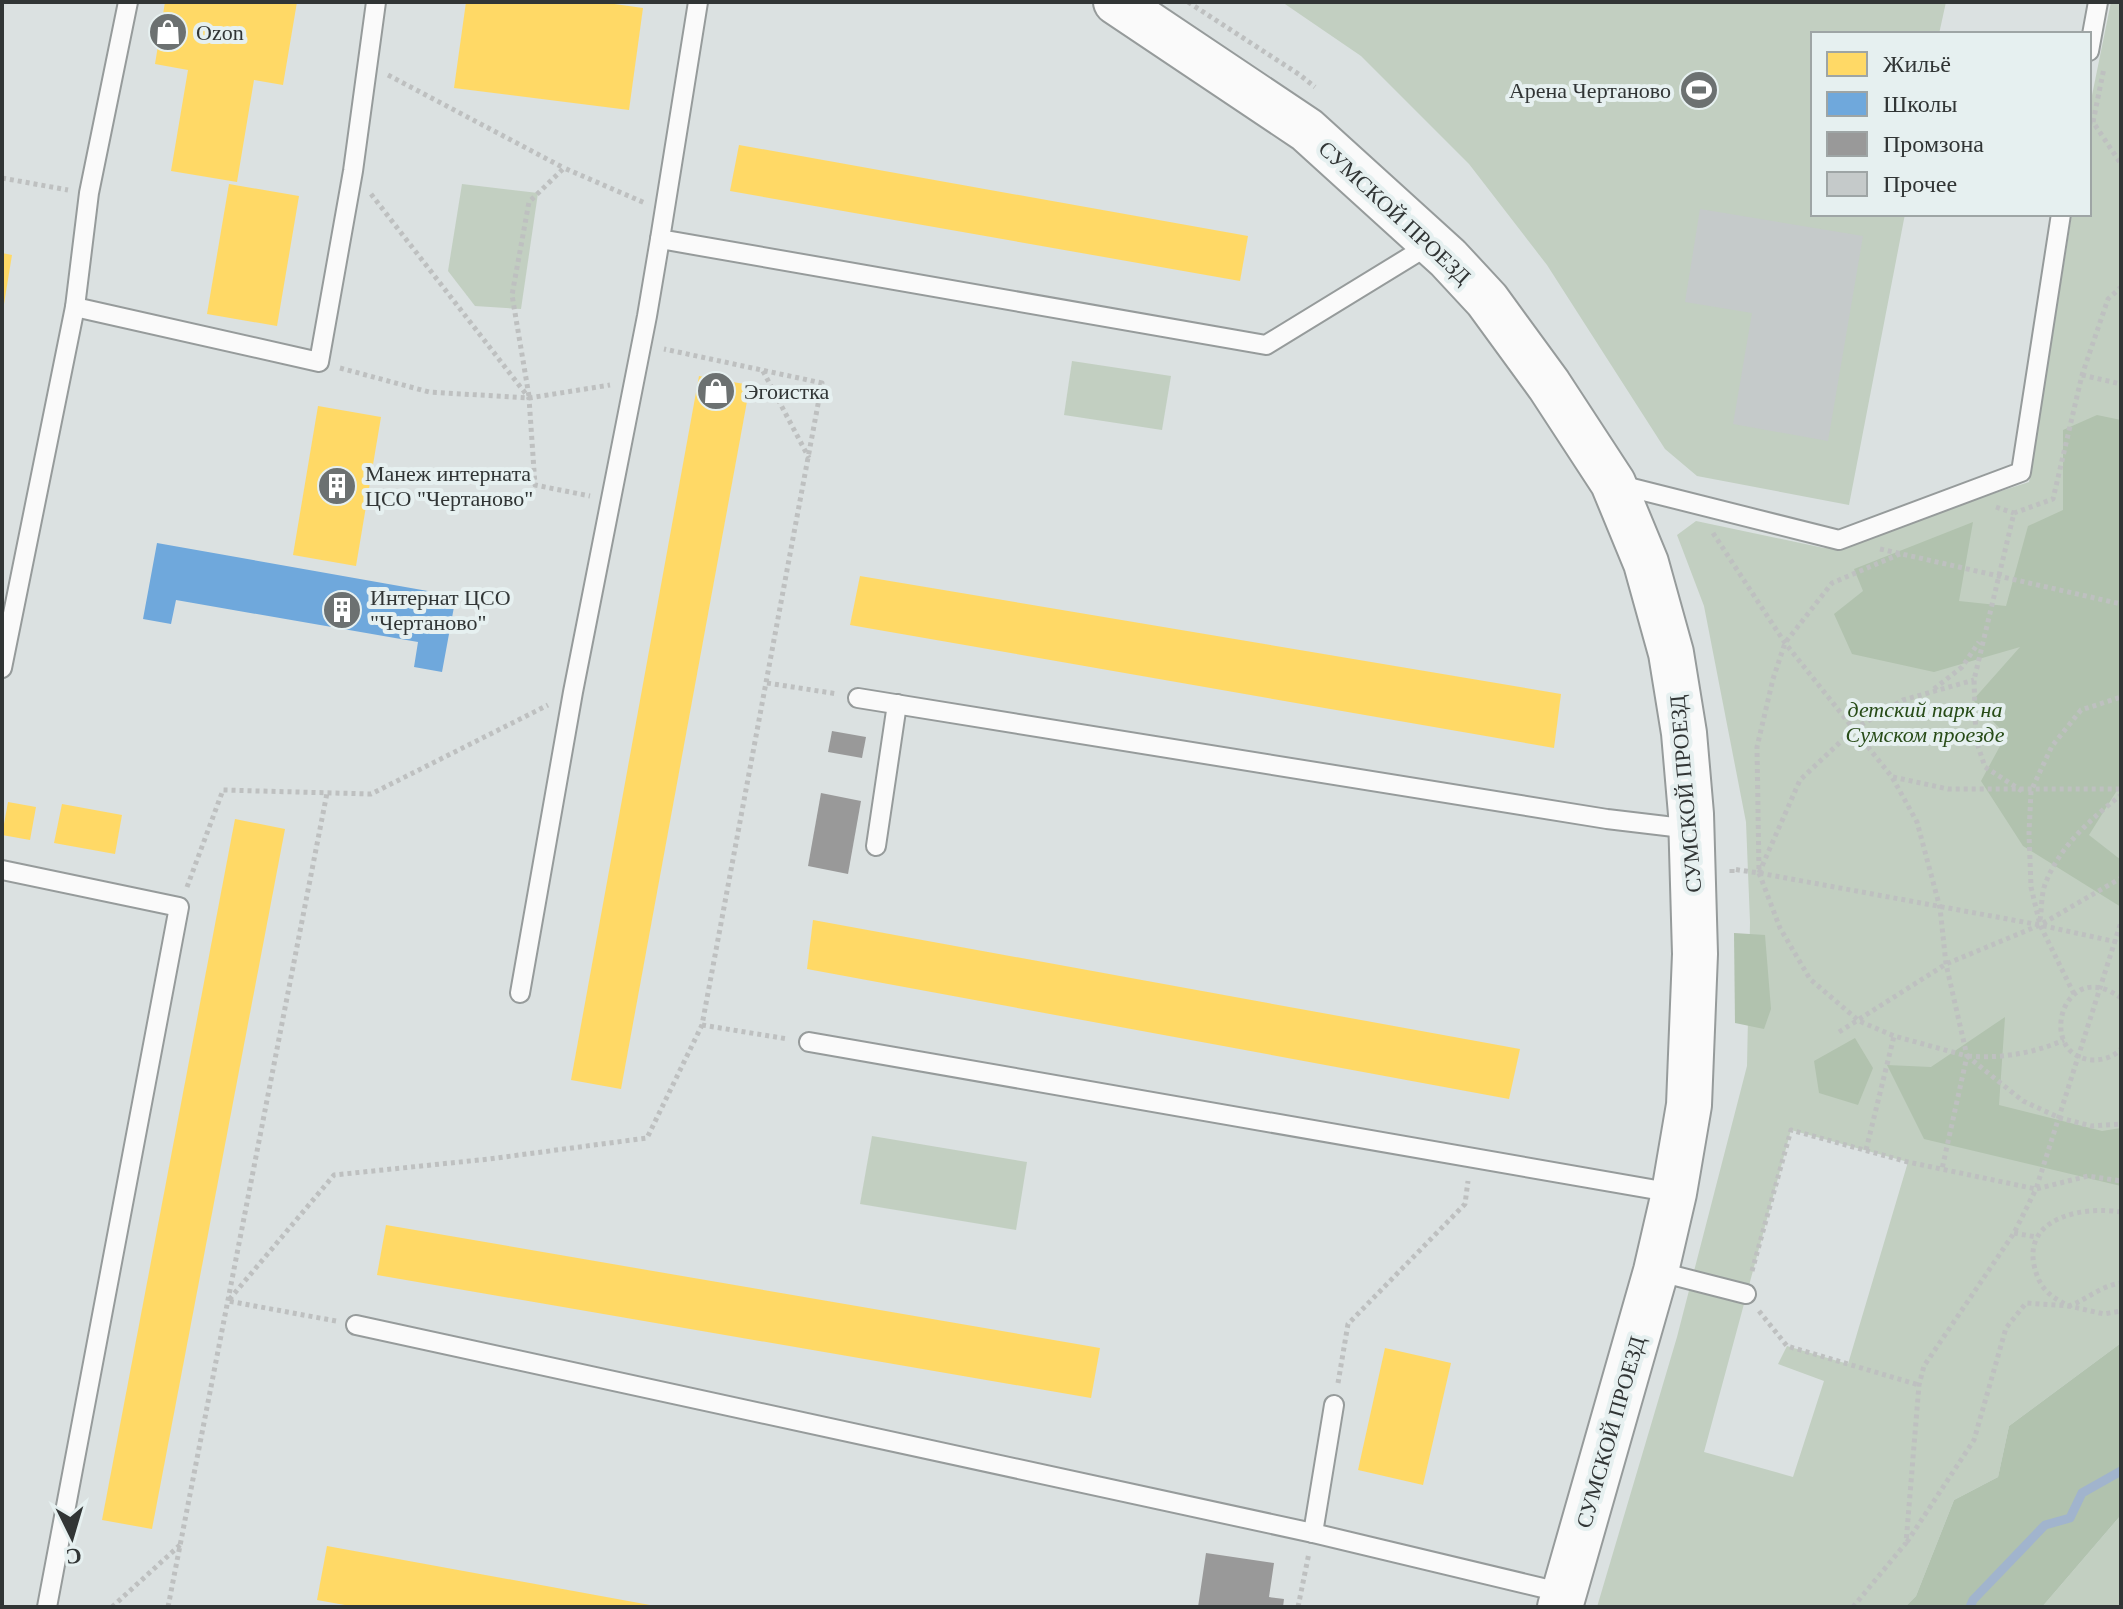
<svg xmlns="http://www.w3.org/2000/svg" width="2123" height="1609" viewBox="0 0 2123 1609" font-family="Georgia,serif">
  <rect width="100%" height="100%" fill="#dbe1e1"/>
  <g fill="#c2cfc1" fill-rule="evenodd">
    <polygon points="1282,2 1946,2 1939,34 1813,34 1813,214 1905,214 1849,505 1697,476 1665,449 1547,265 1469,164 1361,56"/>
    <path d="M2111,2H2121V1343L2009,1426L1998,1477L1954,1500L1916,1596L1905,1607H1597L1677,1337L1747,1066L1750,922L1746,822L1704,606L1677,535L1696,521L1824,548L2029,482L2072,214H2089V110ZM1791,1130L1908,1162L1848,1364L1787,1346L1778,1364L1824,1381L1793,1477L1704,1452Z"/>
    <polygon points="462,184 538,193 521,309 475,306 448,271"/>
    <polygon points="1072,361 1171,376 1162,430 1064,415"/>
    <polygon points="872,1136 1027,1162 1016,1230 860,1204"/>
    <polygon points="2121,1515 2121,1607 2042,1607"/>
  </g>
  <g fill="#b1c2ae">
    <polygon points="2097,415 2121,420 2121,784 2089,835 2121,860 2121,907 2023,846 1981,781 2006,735 1973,700 2020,647 1934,672 1852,654 1834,614 1863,591 1854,569 1973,522 1959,601 2006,606 2028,526 2063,510 2063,430"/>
    <polygon points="1734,933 1765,935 1771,1009 1764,1029 1735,1023"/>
    <polygon points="2005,1017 1999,1105 2102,1131 2121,1128 2121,1186 1924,1139 1887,1065 1931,1067"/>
    <polygon points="1855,1038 1873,1068 1858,1105 1819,1093 1814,1061"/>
    <polygon points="2121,1343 2121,1515 2042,1607 1905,1607 1916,1596 1954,1500 1998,1477 2009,1426"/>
  </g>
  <g fill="#ffd966">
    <polygon points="165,2 297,2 283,85 254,80 237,182 171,171 188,70 155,64"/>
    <polygon points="466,2 600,2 643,8 629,110 454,88"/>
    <polygon points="739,145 1248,236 1240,281 730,191"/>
    <polygon points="229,184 299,196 277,326 207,314"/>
    <polygon points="2,253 12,255 4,304 2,304"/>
    <polygon points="699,376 750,385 621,1089 571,1080"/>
    <polygon points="318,406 381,417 356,566 293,555"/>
    <polygon points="860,576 1561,694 1554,748 850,625"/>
    <polygon points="8,802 36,807 30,840 2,835"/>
    <polygon points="62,804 122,815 115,854 54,843"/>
    <polygon points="235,819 285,829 152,1529 102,1520"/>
    <polygon points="813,920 1520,1049 1509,1099 807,969"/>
    <polygon points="386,1225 1100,1348 1091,1398 377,1275"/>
    <polygon points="1385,1348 1451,1363 1423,1485 1358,1470"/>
    <polygon points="327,1546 650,1605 650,1607 356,1607 317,1600"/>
  </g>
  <polygon fill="#6fa8dc" points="157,543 456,596 442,672 414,667 418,642 176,600 171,624 143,619"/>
  <g fill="#999">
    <polygon points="832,731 866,737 862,758 828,752"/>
    <polygon points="821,793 861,801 848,874 808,866"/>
    <polygon points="1206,1553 1274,1563 1269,1597 1284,1599 1283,1607 1198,1607"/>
  </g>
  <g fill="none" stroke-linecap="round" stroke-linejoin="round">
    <polyline stroke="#a1b4cd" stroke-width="9" points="1970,1607 1973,1600 2045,1525 2070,1518 2082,1493 2121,1471"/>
  </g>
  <polygon fill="#c5caca" points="1700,209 1863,236 1828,441 1733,424 1752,313 1685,302"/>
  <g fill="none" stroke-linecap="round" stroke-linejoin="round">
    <defs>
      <g id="service">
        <polyline points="698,2 660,239 1266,345 1431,244"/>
        <polyline points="2089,51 2098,2"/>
        <polyline points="75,307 319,362 353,171 376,2"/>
        <polyline points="1616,484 1839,540 2021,472 2061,214"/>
        <polyline points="2,668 75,307 89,193 128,2"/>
        <polyline points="858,698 1607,819 1691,829"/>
        <polyline points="876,846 897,704"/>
        <polyline points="2,870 179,907 47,1607"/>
        <polyline points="520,993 573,692 647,316 660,239"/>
        <polyline points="809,1042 1674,1193"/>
        <polyline points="1656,1271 1746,1294"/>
        <polyline points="356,1325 1313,1533 1564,1593"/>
        <polyline points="1313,1533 1334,1405"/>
      </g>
      <polyline id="tertiary" points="1116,2 1307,130 1448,258 1487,300 1549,385 1613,483 1646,563 1671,653 1684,733 1691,814 1695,954 1689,1105 1674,1193 1656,1271 1560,1607"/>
    </defs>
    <use href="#service" stroke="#969b9b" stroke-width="22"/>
    <use href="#tertiary" stroke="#969b9b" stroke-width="48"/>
    <g stroke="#bec0c0" stroke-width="5" stroke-dasharray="4 4" stroke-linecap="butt">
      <polyline points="1188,2 1300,75 1315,87"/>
      <polyline points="388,75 564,168"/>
      <polyline points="2089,121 2093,122 2121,164"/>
      <polyline points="2093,122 2104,68"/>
      <polyline points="2,178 68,190"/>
      <polyline points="371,194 529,398 535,485 590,496"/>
      <polyline points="340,368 429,392 529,398 610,385"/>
      <polyline points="763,371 809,458"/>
      <polyline points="2082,375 2121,384"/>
      <polyline points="529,396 512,295 529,202 564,168 645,203"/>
      <polyline points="1996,507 2014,513"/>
      <polyline points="1713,533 1785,643 1892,777 1917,822 1940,908 1946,964 1967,1056 1942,1169"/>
      <polyline points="1880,549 2121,604"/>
      <polyline points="1900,554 1832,583 1785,643 1773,679 1757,747 1759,873 1800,780 1854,729 1903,700 1974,680"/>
      <polyline points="767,683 838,694"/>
      <polyline points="1934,689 1962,667 1979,642"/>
      <polyline points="1893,777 1948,789 2121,789"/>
      <polyline points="2022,791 1985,767 1976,740 1974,680 2014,513 2053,499 2082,375 2108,299 2121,287"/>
      <polyline points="1732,873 1732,869 1759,873 2040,925 2121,943"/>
      <polyline points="1759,873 1780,928 1810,979 1859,1021 1894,1036 1967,1056 2023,1101 2060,1118 2091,1126 2121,1124"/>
      <polyline points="187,887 223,790 371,794 548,705"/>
      <path d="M2040,920C2042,908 2041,893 2046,882C2060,846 2092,818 2121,795"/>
      <polyline points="2074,994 2040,925 2031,887 2029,833 2031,791 2052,746 2081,710 2121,697"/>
      <path d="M2121,998C2062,954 2035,1057 2093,1060C2103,1060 2114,1057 2121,1049"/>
      <polyline points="702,1025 788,1039"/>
      <polyline points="1839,1032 1946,964 2040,925 2121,878"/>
      <path d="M1968,1056C2001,1059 2034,1053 2064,1040"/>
      <polyline points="1866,1150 1894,1036"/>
      <path d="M2121,1212C2086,1206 2024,1216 2034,1265C2039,1288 2049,1296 2069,1306C2088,1299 2100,1286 2121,1283"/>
      <polyline points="2014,1233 2036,1237"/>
      <polyline points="1752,1271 1791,1130 1908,1162 2036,1189 2121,922"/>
      <polyline points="1759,1311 1787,1346 1919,1385"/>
      <polyline points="336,1321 228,1301 334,1175 489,1159 647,1138 702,1025 822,383 664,349"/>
      <polyline points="1338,1383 1348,1324 1465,1204 1468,1181"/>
      <polyline points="1907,1542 1974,1440 2006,1328 2026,1303 2069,1306 2104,1314 2121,1311"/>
      <polyline points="112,1607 180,1545"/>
      <polyline points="168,1607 327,793"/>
      <polyline points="1298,1607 1309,1553"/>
      <polyline points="1853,1607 1906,1543 1919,1385 1924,1366 2014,1233 2036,1189 2088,1176 2121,1181"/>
    </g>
    <use href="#service" stroke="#fafafa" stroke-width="18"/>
    <use href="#tertiary" stroke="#fafafa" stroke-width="44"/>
  </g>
  <defs>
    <symbol id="shop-disc" viewBox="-11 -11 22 22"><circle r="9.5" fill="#6c7171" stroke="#e6f0f0"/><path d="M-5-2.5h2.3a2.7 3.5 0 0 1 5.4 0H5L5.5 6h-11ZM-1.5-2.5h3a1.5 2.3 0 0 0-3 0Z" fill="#fff"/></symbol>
    <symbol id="stadium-disc" viewBox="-11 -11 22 22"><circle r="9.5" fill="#6c7171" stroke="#e6f0f0"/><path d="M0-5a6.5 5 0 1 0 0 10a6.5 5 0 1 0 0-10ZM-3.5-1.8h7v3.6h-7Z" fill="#fff"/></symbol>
    <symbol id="building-disc" viewBox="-11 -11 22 22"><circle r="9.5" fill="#6c7171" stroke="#e6f0f0"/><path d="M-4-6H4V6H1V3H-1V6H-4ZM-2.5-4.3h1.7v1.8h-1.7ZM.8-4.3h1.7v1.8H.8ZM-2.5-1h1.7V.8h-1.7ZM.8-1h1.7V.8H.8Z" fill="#fff"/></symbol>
  </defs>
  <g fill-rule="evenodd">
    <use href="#shop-disc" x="146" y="10" width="44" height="44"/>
    <use href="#stadium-disc" x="1677" y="68" width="44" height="44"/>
    <use href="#shop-disc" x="694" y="369" width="44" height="44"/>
    <use href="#building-disc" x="315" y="464" width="44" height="44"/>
    <use href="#building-disc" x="320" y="588" width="44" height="44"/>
  </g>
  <g text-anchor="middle" stroke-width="8" stroke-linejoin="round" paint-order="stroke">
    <g font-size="22" fill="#313535" stroke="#e6f0f0" text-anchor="start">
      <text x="196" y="40">Ozon</text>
      <text x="1671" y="98" text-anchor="end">Арена Чертаново</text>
      <text x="744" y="399">Эгоистка</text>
      <text x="365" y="481">Манеж интерната<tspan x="365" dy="25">ЦСО "Чертаново"</tspan></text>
      <text x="370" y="605">Интернат ЦСО<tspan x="370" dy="25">"Чертаново"</tspan></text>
    </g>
    <g font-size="22" fill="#313535" stroke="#e6f0f0">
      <text transform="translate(1395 212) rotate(43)" y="8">СУМСКОЙ ПРОЕЗД</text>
      <text transform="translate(1685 794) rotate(-95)" y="8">СУМСКОЙ ПРОЕЗД</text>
      <text transform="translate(1610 1432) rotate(-74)" y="8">СУМСКОЙ ПРОЕЗД</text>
    </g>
    <g font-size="22" font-style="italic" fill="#274b17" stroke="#e6f0f0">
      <text x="1925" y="717">детский парк на<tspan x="1925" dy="25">Сумском проезде</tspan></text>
    </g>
  </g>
  <rect width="2123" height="1609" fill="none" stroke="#313535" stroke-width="8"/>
  <rect x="1811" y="32" width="280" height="184" fill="#e6f0f0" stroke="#9ea5a5" stroke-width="2"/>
  <rect x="1827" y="52" width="40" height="24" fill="#ffd966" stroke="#9ea5a5" stroke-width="2"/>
  <text x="1883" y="72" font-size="24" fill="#313535">Жильё</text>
  <rect x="1827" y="92" width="40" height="24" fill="#6fa8dc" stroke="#9ea5a5" stroke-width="2"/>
  <text x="1883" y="112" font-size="24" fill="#313535">Школы</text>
  <rect x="1827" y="132" width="40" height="24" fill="#999999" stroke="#9ea5a5" stroke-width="2"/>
  <text x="1883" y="152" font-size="24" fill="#313535">Промзона</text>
  <rect x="1827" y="172" width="40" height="24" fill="#c5caca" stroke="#9ea5a5" stroke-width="2"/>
  <text x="1883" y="192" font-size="24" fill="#313535">Прочее</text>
  <g transform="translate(72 1537) rotate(175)" stroke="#e6f0f0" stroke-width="6" paint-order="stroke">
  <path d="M0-6L14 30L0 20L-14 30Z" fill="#313535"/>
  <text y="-12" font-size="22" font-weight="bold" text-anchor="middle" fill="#313535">С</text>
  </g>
</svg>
